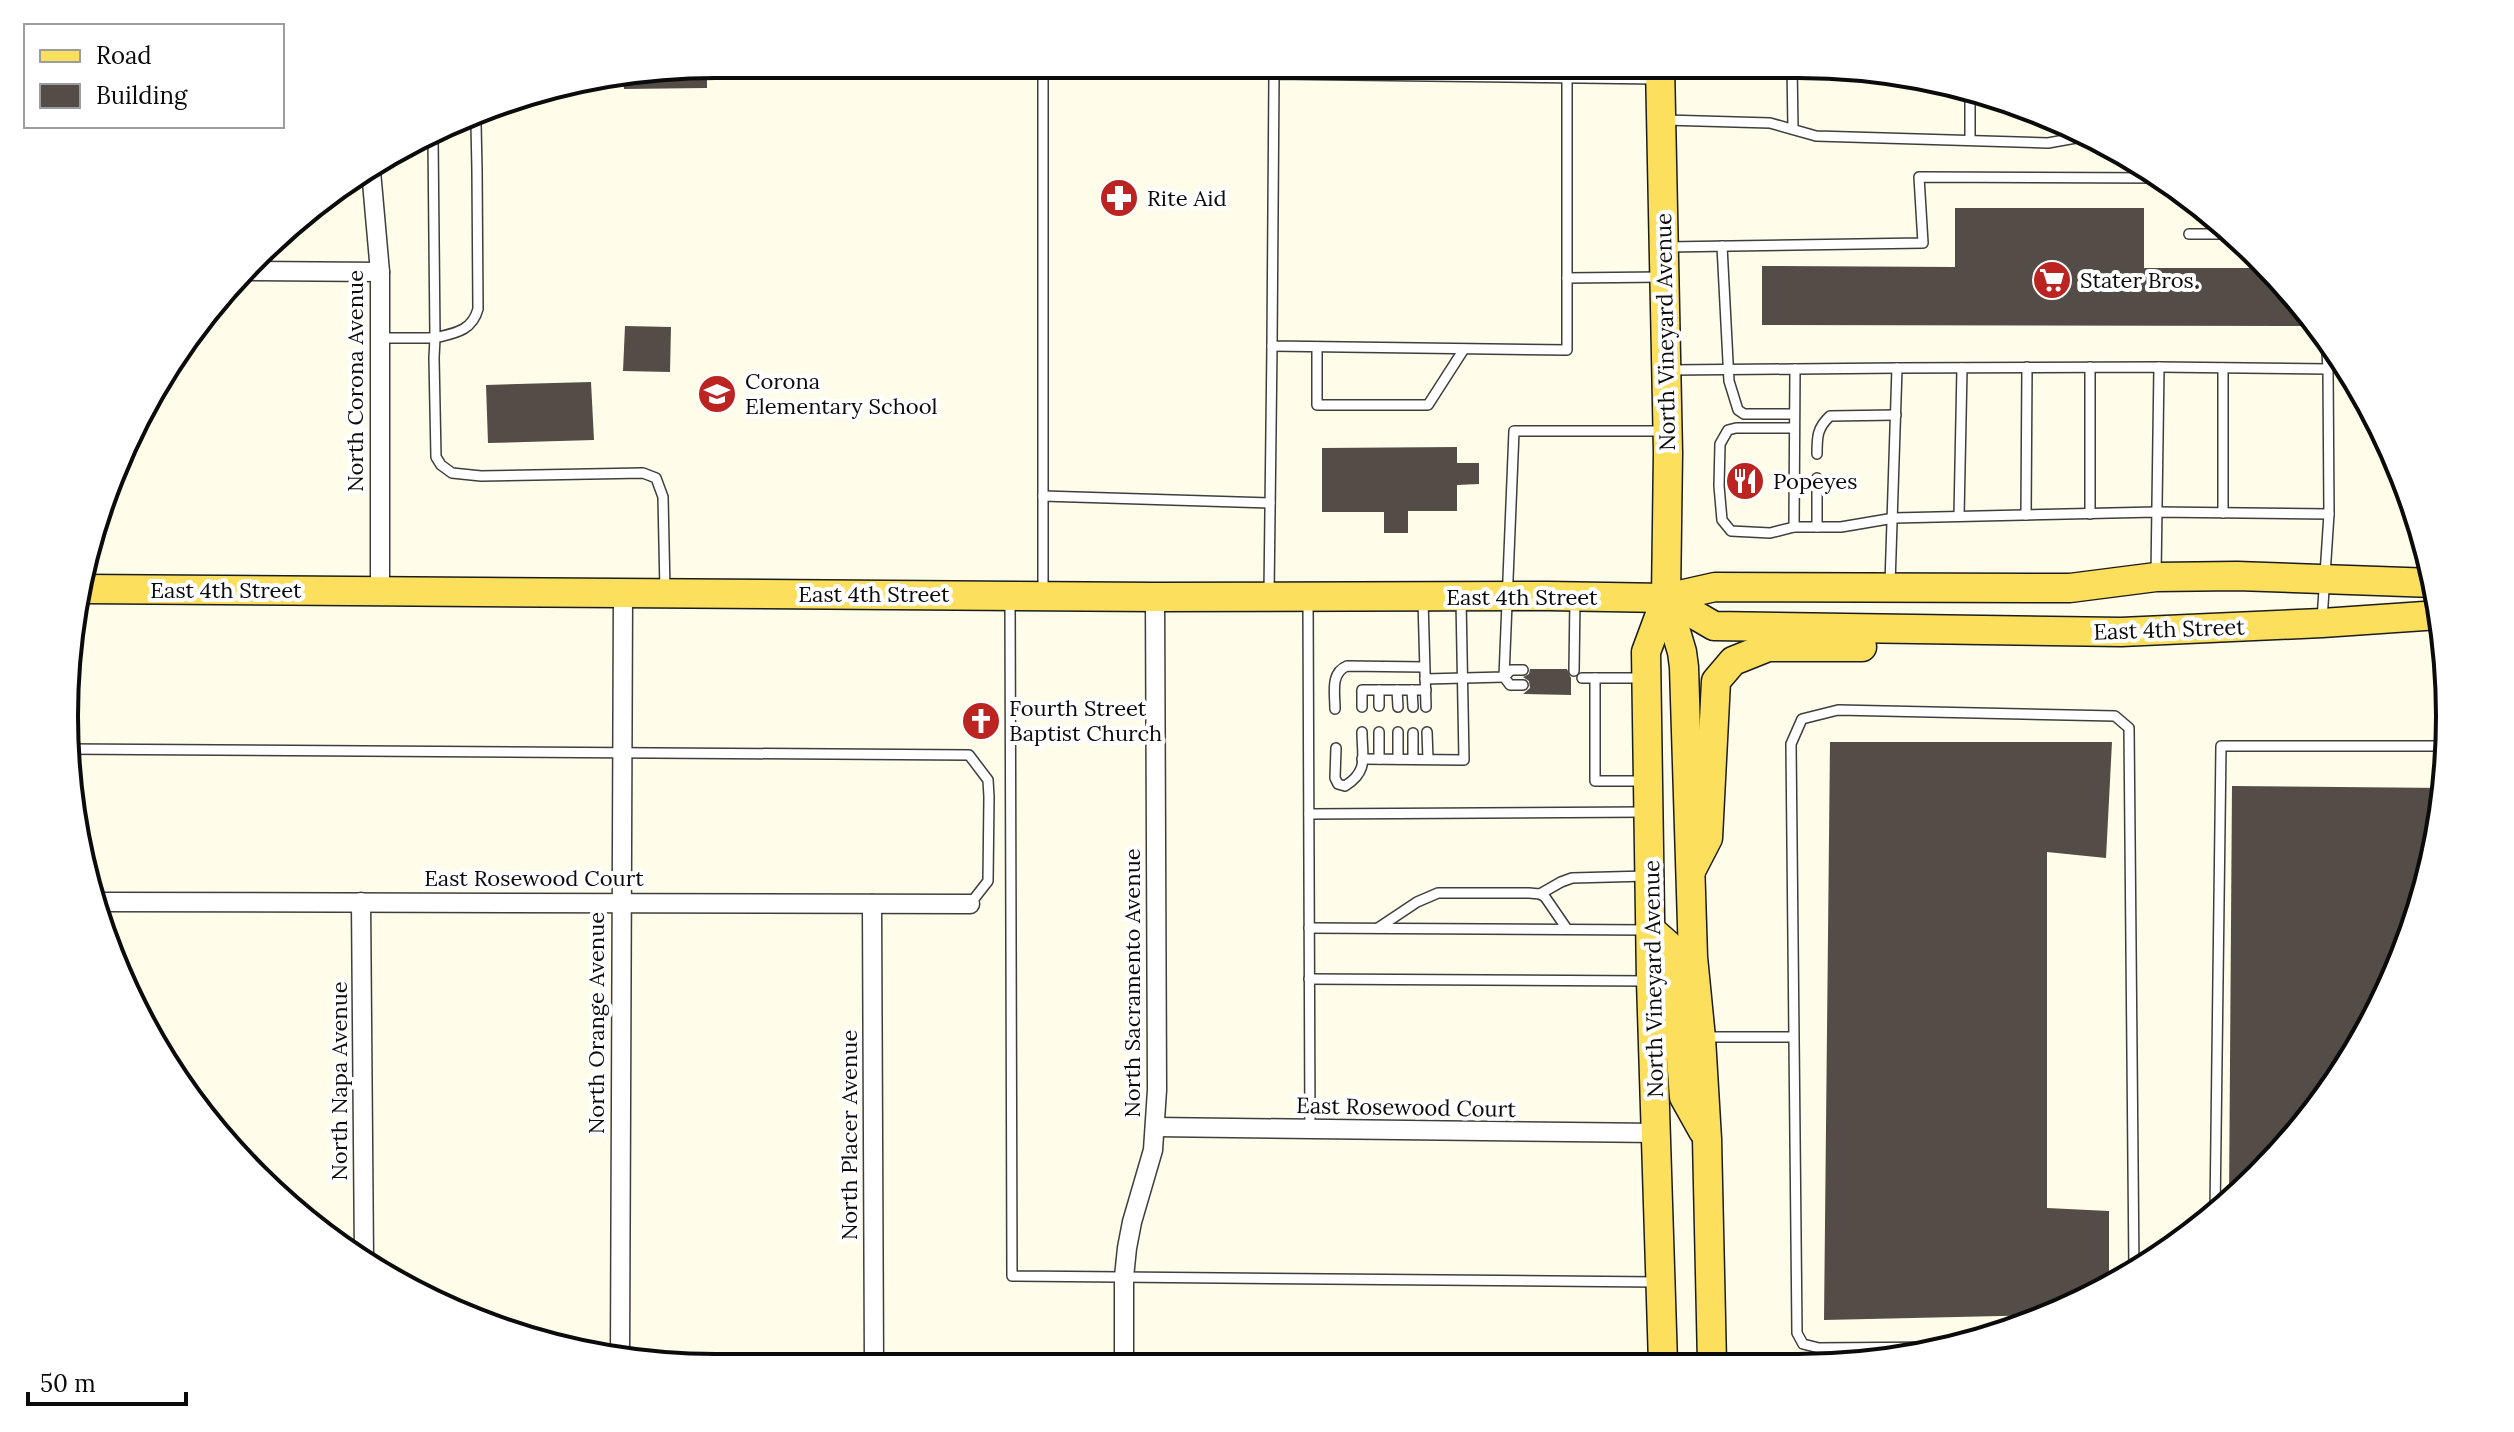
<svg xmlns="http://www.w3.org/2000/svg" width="2514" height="1432" viewBox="0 0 2514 1432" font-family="Lora,serif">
  <rect width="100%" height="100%" fill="#fffce9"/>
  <g fill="#544d47">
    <polygon points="707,65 707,88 624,89 623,79"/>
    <polygon points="1955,208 2144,208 2144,268 2268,268 2303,306 2303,326 1762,325 1762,266 1955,267"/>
    <polygon points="625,326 671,327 670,372 623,371"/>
    <polygon points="591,382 594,440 488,443 486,385"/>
    <polygon points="1457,447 1457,463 1479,463 1479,484 1457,485 1457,511 1408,511 1408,533 1384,533 1384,512 1322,512 1322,448"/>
    <polygon points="1530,669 1567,669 1571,678 1571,695 1523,694 1530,688 1529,681 1523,677 1529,674"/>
    <polygon points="1830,742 2112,742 2106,858 2047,852 2047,1208 2109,1211 2109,1283 2044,1315 1824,1320"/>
    <polygon points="2232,786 2445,788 2444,802 2415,926 2362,1042 2259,1177 2229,1202"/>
  </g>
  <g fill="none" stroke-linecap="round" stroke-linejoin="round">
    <defs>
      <g id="lane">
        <polyline points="1792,65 1793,129"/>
        <polyline points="1657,79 1274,74 1272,346 1567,350 1567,278 1663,277"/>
        <path d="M473,116L476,124L477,170L478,309C472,331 455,333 435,338L434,358L436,457L441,465L452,473L481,476L643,473L656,478L663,497L665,590"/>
        <polyline points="1665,120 1770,123 1816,136 2048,143 2087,136"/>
        <polyline points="1970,140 1970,87"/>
        <polyline points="2189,234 2235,234"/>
        <polyline points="1722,246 1729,381 1738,410 1744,414 1794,414"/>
        <polyline points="1667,247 1923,243 1919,177 2161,178"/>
        <polyline points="1567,278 1567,79"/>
        <polyline points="2326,337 2328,369"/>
        <polyline points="380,338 435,338 433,138"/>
        <polyline points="1317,347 1317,405 1428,405 1464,349"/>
        <polyline points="2159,367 2328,369 2329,514 2322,620"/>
        <polyline points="2223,368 2223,513"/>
        <polyline points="1795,369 1897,368"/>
        <polyline points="1671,370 1795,369 1794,527 1841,527 1894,518 2156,512 2329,514"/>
        <path d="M1817,454C1817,437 1817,428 1830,416L1896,415"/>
        <polyline points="1817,478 1817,527"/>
        <polyline points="1043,496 1270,503"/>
        <polyline points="2090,514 2090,367"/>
        <polyline points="2026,515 2027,367"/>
        <polyline points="1959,516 1962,368"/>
        <polyline points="1794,527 1770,533 1731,531 1722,520 1719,486 1720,444 1728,430 1736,428 1794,428"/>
        <polyline points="1890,584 1897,368 2159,367 2156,575"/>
        <polyline points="1043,592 1043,75 1049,64"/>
        <polyline points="1269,594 1272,346"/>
        <polyline points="1010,598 1012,1276 1656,1282"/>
        <polyline points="1423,600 1426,707"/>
        <polyline points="1308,601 1310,1130"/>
        <polyline points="1523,670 1511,670 1504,677 1510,685 1523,685"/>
        <polyline points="1574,671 1575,598"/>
        <polyline points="1582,678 1643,678"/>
        <polyline points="1595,678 1595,781 1644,781"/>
        <polyline points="1425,679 1504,677 1514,431 1664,431"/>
        <polyline points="1379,690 1379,706"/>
        <polyline points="1397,690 1398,707"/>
        <polyline points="1412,690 1413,707"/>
        <polyline points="1362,707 1362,690 1426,690"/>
        <path d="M1335,709C1335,693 1330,673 1347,666L1424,667"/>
        <polyline points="1379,732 1379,759"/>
        <polyline points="1398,732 1398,759"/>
        <polyline points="1427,732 1428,759"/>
        <polyline points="1413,733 1413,759"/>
        <path d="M1336,748L1335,778L1338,784L1345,786C1369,771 1362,757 1362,732"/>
        <polyline points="66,749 969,755 988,780 989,797 988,881 970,904"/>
        <polyline points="1362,759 1464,760 1461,600"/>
        <polyline points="1309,814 1646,812"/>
        <polyline points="1540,894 1561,882 1572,878 1647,876"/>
        <polyline points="1309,928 1648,930"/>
        <polyline points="1378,928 1417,902 1438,893 1529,893 1540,894 1545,897 1567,929"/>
        <polyline points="1309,979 1648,981"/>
        <polyline points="1704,1037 1793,1037"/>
        <polyline points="2215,1213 2221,746 2446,746"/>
        <polyline points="1949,1347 1819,1348 1803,1344 1797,1333 1791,744 1802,719 1838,710 2115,716 2129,728 2134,1271"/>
      </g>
      <g id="street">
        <polyline points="371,171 380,272 380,591"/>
        <polyline points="251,271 380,272"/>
        <polyline points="99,902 970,904"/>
        <polyline points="361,902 364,1259"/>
        <polyline points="872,904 874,1366"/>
        <polyline points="1155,1127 1657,1133"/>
        <polyline points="620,1358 623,593"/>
        <polyline points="1124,1365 1124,1277 1127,1248 1132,1222 1153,1150 1157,1090 1155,597"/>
      </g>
      <g id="primary">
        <polyline points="1660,65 1668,453 1666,598 1682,652 1684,667 1693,957 1701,1038 1707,1139 1712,1363"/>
        <polyline points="82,589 1155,597 1548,596 1666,598 1715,587 2070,588 2156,577 2237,576 2434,583"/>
        <polyline points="1666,598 1714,626 2121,632 2322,623 2439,615"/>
        <polyline points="1692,869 1708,838 1716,681 1733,661 1768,647 1862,647"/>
        <polyline points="1651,930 1668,945 1674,963 1684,1097 1703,1131"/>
        <polyline points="1663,1363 1651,981 1646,652 1666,598"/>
      </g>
    </defs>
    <use href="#lane" stroke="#3e3e3e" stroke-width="12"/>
    <use href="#street" stroke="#3e3e3e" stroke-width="21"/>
    <use href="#primary" stroke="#1c1c1c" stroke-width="31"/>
    <use href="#lane" stroke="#fff" stroke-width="9"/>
    <use href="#street" stroke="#fff" stroke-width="18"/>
    <use href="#primary" stroke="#fbdf5d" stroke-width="28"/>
  </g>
  <defs>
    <symbol id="pharmacy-disc" viewBox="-11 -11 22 22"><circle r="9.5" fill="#bc2422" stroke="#fff"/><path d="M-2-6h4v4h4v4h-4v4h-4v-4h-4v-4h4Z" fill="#fff"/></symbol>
    <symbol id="supermarket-disc" viewBox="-11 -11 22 22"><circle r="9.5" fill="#bc2422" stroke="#fff"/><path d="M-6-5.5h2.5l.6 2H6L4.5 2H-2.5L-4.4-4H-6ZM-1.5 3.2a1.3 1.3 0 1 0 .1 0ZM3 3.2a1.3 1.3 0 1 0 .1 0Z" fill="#fff"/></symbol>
    <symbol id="school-disc" viewBox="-11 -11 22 22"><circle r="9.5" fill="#bc2422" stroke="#fff"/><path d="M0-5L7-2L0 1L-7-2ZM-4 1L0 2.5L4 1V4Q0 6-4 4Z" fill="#fff"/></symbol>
    <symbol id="restaurant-disc" viewBox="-11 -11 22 22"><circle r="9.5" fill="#bc2422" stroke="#fff"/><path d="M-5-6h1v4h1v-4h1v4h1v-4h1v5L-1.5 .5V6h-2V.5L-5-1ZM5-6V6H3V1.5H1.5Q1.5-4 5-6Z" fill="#fff"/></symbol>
    <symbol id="church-disc" viewBox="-11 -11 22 22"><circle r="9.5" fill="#bc2422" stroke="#fff"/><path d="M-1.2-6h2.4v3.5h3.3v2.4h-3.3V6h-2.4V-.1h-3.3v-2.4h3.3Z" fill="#fff"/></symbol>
  </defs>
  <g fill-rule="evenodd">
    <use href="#pharmacy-disc" x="1097" y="176" width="44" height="44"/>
    <use href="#supermarket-disc" x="2030" y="258" width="44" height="44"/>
    <use href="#school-disc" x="695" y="372" width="44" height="44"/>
    <use href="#restaurant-disc" x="1723" y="459" width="44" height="44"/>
    <use href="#church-disc" x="959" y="699" width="44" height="44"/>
  </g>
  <g text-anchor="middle" stroke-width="8" stroke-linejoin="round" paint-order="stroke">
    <g font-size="22" fill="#0b0b0b" stroke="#fff" text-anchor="start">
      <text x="1147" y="206">Rite Aid</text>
      <text x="2080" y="288">Stater Bros.</text>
      <text x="745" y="389">Corona<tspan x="745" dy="25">Elementary School</tspan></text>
      <text x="1773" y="489">Popeyes</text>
      <text x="1009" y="716">Fourth Street<tspan x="1009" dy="25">Baptist Church</tspan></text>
    </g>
    <g font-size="22" fill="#0b0b0b" stroke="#fff">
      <text transform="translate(1665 332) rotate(-91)" y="8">North Vineyard Avenue</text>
      <text transform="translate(355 381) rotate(-90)" y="8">North Corona Avenue</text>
      <text x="226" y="598">East 4th Street</text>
      <text x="874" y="602">East 4th Street</text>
      <text x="1522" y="605">East 4th Street</text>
      <text transform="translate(2169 629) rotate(-2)" y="8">East 4th Street</text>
      <text x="534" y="886">East Rosewood Court</text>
      <text transform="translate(1653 979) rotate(-91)" y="8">North Vineyard Avenue</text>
      <text transform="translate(1132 983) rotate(-90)" y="8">North Sacramento Avenue</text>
      <text transform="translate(596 1023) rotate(-90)" y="8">North Orange Avenue</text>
      <text transform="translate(339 1081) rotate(-90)" y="8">North Napa Avenue</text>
      <text transform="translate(1406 1107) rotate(1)" y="8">East Rosewood Court</text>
      <text transform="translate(849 1135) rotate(-90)" y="8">North Placer Avenue</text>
    </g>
  </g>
  <path d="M0 0H2514V1432H0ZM716 78H1798A638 638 0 0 1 2436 716V716A638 638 0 0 1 1798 1354H716A638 638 0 0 1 78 716V716A638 638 0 0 1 716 78Z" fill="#fff" fill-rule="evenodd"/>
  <path fill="none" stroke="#0b0b0b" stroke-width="4" d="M716 78H1798A638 638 0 0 1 2436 716V716A638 638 0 0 1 1798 1354H716A638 638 0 0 1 78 716V716A638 638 0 0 1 716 78Z"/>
  <rect x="24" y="24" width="260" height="104" fill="#ffffff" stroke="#9d9d9d" stroke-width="2"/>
  <rect x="40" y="50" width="40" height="12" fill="#fbdf5d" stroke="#9d9d9d" stroke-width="2"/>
  <text x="96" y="64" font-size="24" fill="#0b0b0b">Road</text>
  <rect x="40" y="84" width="40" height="24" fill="#544d47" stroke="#9d9d9d" stroke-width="2"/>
  <text x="96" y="104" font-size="24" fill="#0b0b0b">Building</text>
  <path d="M28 1392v12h158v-12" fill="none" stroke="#0b0b0b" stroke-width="4"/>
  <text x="40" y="1392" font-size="24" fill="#0b0b0b" stroke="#ffffff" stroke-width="6" paint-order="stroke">50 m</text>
</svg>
